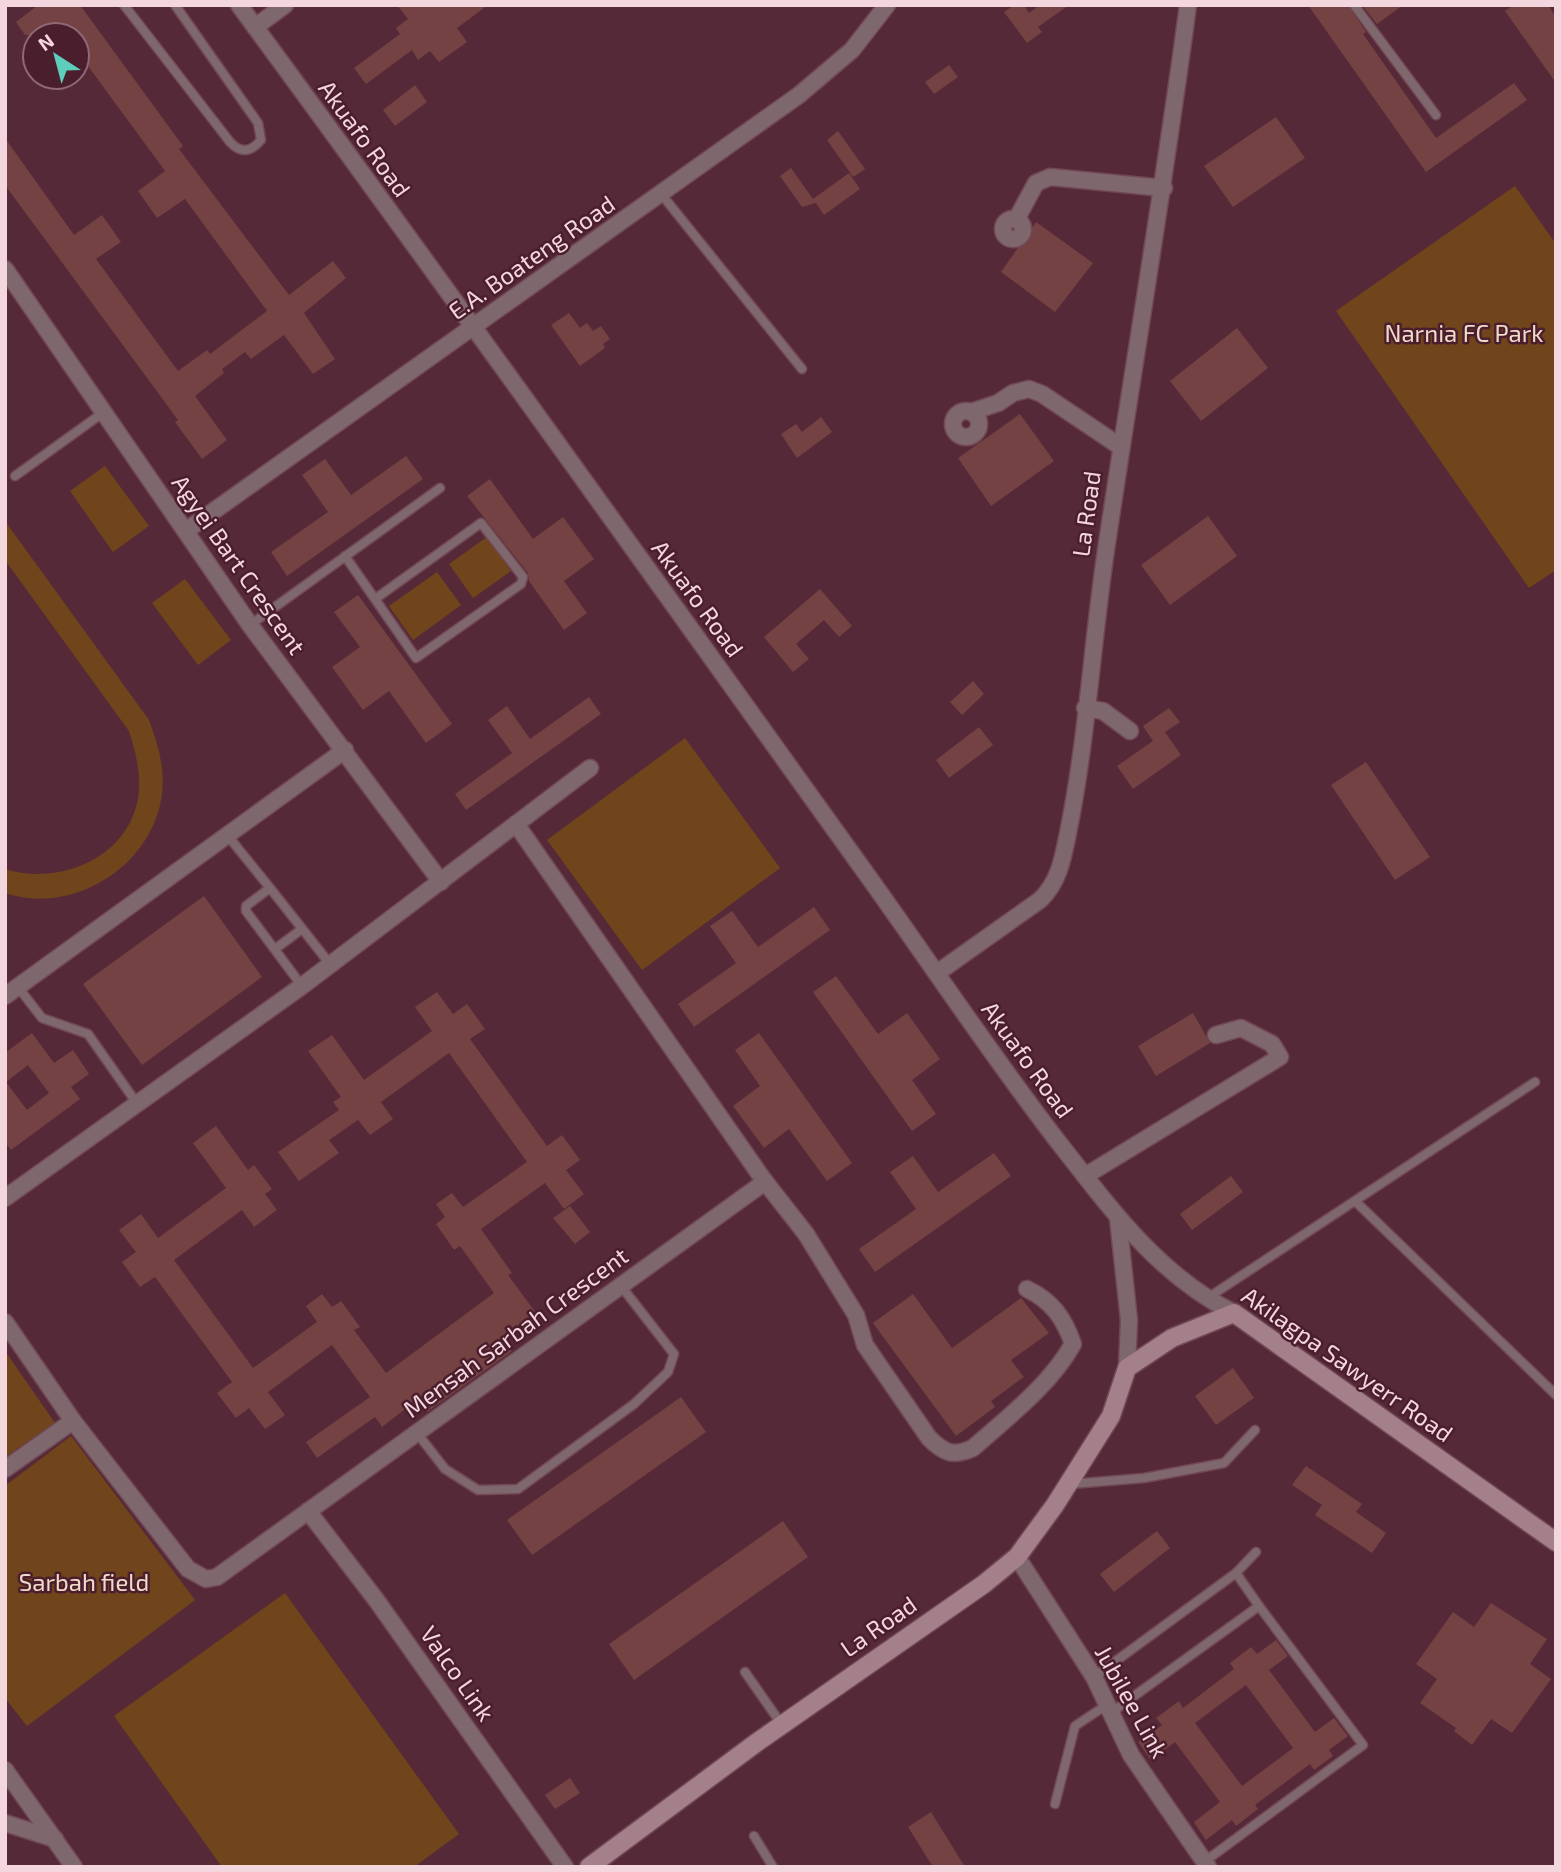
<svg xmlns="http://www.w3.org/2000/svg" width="1561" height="1872" viewBox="0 0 1561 1872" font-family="'Exo 2',sans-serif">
  <rect width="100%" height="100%" fill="#562938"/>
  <g fill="#71451b">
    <polygon points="1515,186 1556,244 1556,570 1529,588 1336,311"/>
    <polygon points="105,466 149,526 113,552 70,491"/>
    <path d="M5,521L149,720C158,745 165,767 162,794C153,866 73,916 5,893V869C62,887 135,855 139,789C140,768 135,751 129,731L5,560Z"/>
    <polygon points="487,537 511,571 473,598 449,564"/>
    <polygon points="437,572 461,605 413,640 389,606"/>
    <polygon points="185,579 231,640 198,665 152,603"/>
    <polygon points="685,738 780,868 642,970 547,840"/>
    <polygon points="5,1351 55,1423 5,1457"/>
    <polygon points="71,1436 195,1600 27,1726 5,1698 5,1486"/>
    <polygon points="285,1593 459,1834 414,1867 222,1867 114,1716"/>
  </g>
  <g fill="#744242" fill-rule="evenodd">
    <polygon points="38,5 80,5 183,146 179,149 289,295 333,261 346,278 304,313 335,359 313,374 284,335 251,359 245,352 222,369 224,373 195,396 227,440 202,459 175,422 178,420 5,185 5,138 74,235 102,215 121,242 96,259 178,371 207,350 210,354 267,311 185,199 157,218 138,191 165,171 77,51 77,35 25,35 16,22"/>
    <polygon points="397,5 488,5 457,28 467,42 439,62 430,51 418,60 412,50 366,84 354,68 400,34 396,28 408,19"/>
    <polygon points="1014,5 1024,5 1029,13 1040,5 1069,5 1038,27 1042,32 1027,43 1004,12"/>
    <polygon points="1308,5 1348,5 1366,32 1363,34 1436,138 1514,83 1527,100 1426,172"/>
    <polygon points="1362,5 1403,5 1377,24"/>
    <polygon points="1514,5 1548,5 1556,17 1556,83 1505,11"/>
    <polygon points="949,65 958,77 934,94 925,82"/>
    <polygon points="415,85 427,102 395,126 383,110"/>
    <polygon points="1276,117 1305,158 1233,207 1204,166"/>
    <polygon points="838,131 865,169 853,177 827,140"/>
    <polygon points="791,168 813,199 849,173 860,189 824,215 816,203 802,207 780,176"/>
    <polygon points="1036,222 1093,263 1055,312 1001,272"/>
    <polygon points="569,313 580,328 587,323 593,331 601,326 610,339 603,344 605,348 580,366 551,325"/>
    <polygon points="1237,328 1268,368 1201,421 1170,381"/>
    <polygon points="1020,414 1054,461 991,506 958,458"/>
    <polygon points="821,417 832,432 797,458 781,434 796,424 802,432"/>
    <polygon points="406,456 423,479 287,576 271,552 328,512 302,475 325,459 351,495"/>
    <polygon points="490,479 533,539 563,517 594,559 564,581 587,613 564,630 529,581 528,573 467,496"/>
    <polygon points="1208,516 1237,556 1170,605 1141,565"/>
    <polygon points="820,589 852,626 839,637 824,620 796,644 809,659 793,672 764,637"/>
    <polygon points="358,595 452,724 426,743 389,691 363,710 332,667 360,647 334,612"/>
    <polygon points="973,681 984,694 962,715 950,702"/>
    <polygon points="589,697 601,714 466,810 455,794 512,753 488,720 507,706 530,739"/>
    <polygon points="1169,708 1180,722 1165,732 1181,755 1133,789 1117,766 1153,741 1143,726"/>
    <polygon points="979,727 993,745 949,778 936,760"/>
    <polygon points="1366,762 1430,857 1395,880 1331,785"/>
    <polygon points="204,896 262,977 142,1065 83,984"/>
    <polygon points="814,907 830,930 694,1027 678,1004 736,963 710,926 732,911 758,947"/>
    <polygon points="836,976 878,1034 907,1013 940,1059 912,1080 936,1114 912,1131 813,992"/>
    <polygon points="437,992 453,1014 467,1004 485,1029 470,1039 547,1146 562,1135 580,1160 566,1170 584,1194 564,1209 545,1183 481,1229 512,1273 508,1275 536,1313 503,1338 512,1351 427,1412 418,1399 382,1427 375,1417 317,1458 306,1442 370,1397 332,1345 268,1392 285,1415 265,1429 249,1408 236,1418 217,1393 232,1382 155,1277 140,1287 122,1262 136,1252 119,1230 141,1214 158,1238 226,1188 193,1143 216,1126 248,1170 254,1165 272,1189 265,1194 277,1210 254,1227 242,1210 174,1260 253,1368 317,1322 306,1306 322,1294 332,1307 341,1301 360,1327 354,1330 386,1373 494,1293 460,1246 454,1250 436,1224 445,1217 436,1204 452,1193 463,1207 527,1162 449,1053 381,1102 393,1119 370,1135 358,1120 329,1140 339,1153 299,1181 278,1152 339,1110 333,1102 341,1097 308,1051 332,1035 364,1080 432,1031 415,1007"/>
    <polygon points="1193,1013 1210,1043 1156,1076 1138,1046"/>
    <path d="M32,1033L54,1063L73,1050L89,1074L71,1087L80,1099L11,1150L5,1142V1053ZM28,1065L49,1093L27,1110L6,1082Z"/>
    <polygon points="759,1033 852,1163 827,1181 789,1129 764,1148 733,1106 760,1086 735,1050"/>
    <polygon points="994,1153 1011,1176 875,1272 859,1249 916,1209 890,1172 913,1156 938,1192"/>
    <polygon points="1231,1176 1243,1192 1192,1230 1180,1214"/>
    <polygon points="570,1206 590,1232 575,1244 553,1218"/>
    <polygon points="913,1294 952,1348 1021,1298 1049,1333 1011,1360 1024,1377 991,1401 995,1407 956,1436 873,1323"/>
    <polygon points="1233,1368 1254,1398 1216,1425 1195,1396"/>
    <polygon points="681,1397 706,1432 532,1555 507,1520"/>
    <polygon points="1306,1466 1362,1504 1356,1512 1386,1533 1372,1553 1315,1515 1322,1505 1292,1485"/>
    <polygon points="783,1521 808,1557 634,1680 609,1644"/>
    <polygon points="1157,1531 1170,1548 1114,1592 1100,1574"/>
    <polygon points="1491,1603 1547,1639 1530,1664 1551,1679 1512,1733 1491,1719 1472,1745 1454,1731 1456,1728 1420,1703 1437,1679 1416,1664 1453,1612 1474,1627"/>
    <path d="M1276,1640L1288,1656L1269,1670L1315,1732L1334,1718L1348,1736L1329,1750L1333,1756L1314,1770L1310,1764L1255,1805L1258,1809L1236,1826L1232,1820L1206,1840L1194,1822L1220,1802L1175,1742L1151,1760L1138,1742L1162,1725L1156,1718L1179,1701L1183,1708L1234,1669L1230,1663L1251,1647L1257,1654ZM1246,1685L1293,1748L1242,1786L1195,1723Z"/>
    <polygon points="570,1778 580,1793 555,1809 545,1795"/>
    <polygon points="931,1812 965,1867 933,1867 908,1827"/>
  </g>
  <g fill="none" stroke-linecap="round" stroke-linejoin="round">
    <defs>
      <g id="lane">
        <path d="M124,5L230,142C241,154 251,152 261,140L258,123L175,5"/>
        <polyline points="1354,5 1436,115"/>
        <polyline points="662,195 802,369"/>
        <polyline points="15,476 104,412"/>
        <polyline points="345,556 416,658 521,584 523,577 481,523 375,599"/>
        <polyline points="250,625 440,488"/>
        <polyline points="228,836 270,888 246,906 246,911 302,986"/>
        <polyline points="270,888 330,964"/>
        <polyline points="275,949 302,929"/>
        <polyline points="18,987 42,1018 88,1034 138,1105"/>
        <polyline points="1355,1201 1556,1395"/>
        <polyline points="1206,1299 1535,1082"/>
        <polyline points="417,1433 445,1469 478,1490 518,1489 634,1404 668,1372 674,1354 621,1286"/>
        <polyline points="1071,1484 1144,1478 1224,1463 1255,1430"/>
        <polyline points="1236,1573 1256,1552"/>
        <polyline points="745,1672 782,1725"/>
        <polyline points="1094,1677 1236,1573 1259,1606"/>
        <polyline points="1112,1712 1259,1606 1363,1745 1204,1862"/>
        <polyline points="1055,1804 1075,1726 1108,1704"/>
        <polyline points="754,1836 773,1867"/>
      </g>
      <g id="street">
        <path d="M239,5C449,290 654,578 860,865C928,959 992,1057 1063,1148C1113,1212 1160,1276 1234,1313"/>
        <polyline points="255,27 285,5"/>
        <circle cx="1013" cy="229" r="10"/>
        <polyline points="1016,220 1036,183 1050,177 1164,188"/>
        <polyline points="5,269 250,625 441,882"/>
        <circle cx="966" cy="424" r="13"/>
        <polyline points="971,412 998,403 1013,393 1029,389 1042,394 1121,447"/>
        <polyline points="187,530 799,95 852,50 887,5"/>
        <polyline points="1085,708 1103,711 1130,731"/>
        <path d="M516,824L763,1179L806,1234L856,1315L865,1345L929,1438C944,1453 953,1457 973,1448C1008,1417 1050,1385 1073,1344C1064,1318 1052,1301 1027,1289"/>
        <path d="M937,973L1040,900C1059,882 1063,858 1068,833C1087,740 1092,644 1106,550C1133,368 1164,187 1188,5"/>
        <polyline points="5,996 345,750"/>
        <polyline points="1085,1176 1280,1057 1272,1044 1241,1028 1216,1035"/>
        <polyline points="5,1198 302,986 590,768"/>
        <polyline points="1118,1218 1129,1320 1127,1368"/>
        <polyline points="5,1322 73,1421 188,1569 206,1579 217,1577 762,1184 763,1179"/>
        <polyline points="5,1469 73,1421"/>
        <polyline points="308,1511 377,1601 565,1867"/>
        <polyline points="1017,1557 1094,1677 1131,1755 1208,1867"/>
        <polyline points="5,1770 74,1867"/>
        <polyline points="5,1823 55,1839"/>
      </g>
      <polyline id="secondary" points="589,1867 756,1743 984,1584 1017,1557 1055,1505 1111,1416 1127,1368 1172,1338 1234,1313 1556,1542"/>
    </defs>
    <use href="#lane" stroke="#724856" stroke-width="11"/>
    <use href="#street" stroke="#724856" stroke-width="19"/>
    <use href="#secondary" stroke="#724856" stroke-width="21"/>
    <use href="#lane" stroke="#7e676d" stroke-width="8"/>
    <use href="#street" stroke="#7e676d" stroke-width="16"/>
    <use href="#secondary" stroke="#a4808a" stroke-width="18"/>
  </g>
  <g text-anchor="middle" stroke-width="5" stroke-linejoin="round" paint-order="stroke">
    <g font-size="24" fill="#f4d6de" stroke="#4b1e2e">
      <text transform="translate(364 139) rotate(54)" y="8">Akuafo Road</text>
      <text transform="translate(532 258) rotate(-35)" y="8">E.A. Boateng Road</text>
      <text transform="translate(1087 514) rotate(-82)" y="8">La Road</text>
      <text transform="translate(238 565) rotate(55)" y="8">Agyei Bart Crescent</text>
      <text transform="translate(697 599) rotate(54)" y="8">Akuafo Road</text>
      <text transform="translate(1027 1060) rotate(54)" y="8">Akuafo Road</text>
      <text transform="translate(516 1333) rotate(-36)" y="8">Mensah Sarbah Crescent</text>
      <text transform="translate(1347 1365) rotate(35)" y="8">Akilagpa Sawyerr Road</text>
      <text transform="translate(879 1627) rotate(-35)" y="8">La Road</text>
      <text transform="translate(457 1674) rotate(55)" y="8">Valco Link</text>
      <text transform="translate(1131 1702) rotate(61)" y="8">Jubilee Link</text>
    </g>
    <g font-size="24" fill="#f0dac8" stroke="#4b1e2e">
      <text x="1464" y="342">Narnia FC Park</text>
      <text x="84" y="1591">Sarbah field</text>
    </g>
  </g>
  <rect width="1561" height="1872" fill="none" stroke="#f4d6de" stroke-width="14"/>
  <g transform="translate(56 56) rotate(324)"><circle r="33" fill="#4b1e2e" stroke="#8f6874" stroke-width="2"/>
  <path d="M0-5L12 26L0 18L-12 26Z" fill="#5ccebb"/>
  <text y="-10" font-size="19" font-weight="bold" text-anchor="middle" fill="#f4d6de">N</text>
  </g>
</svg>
